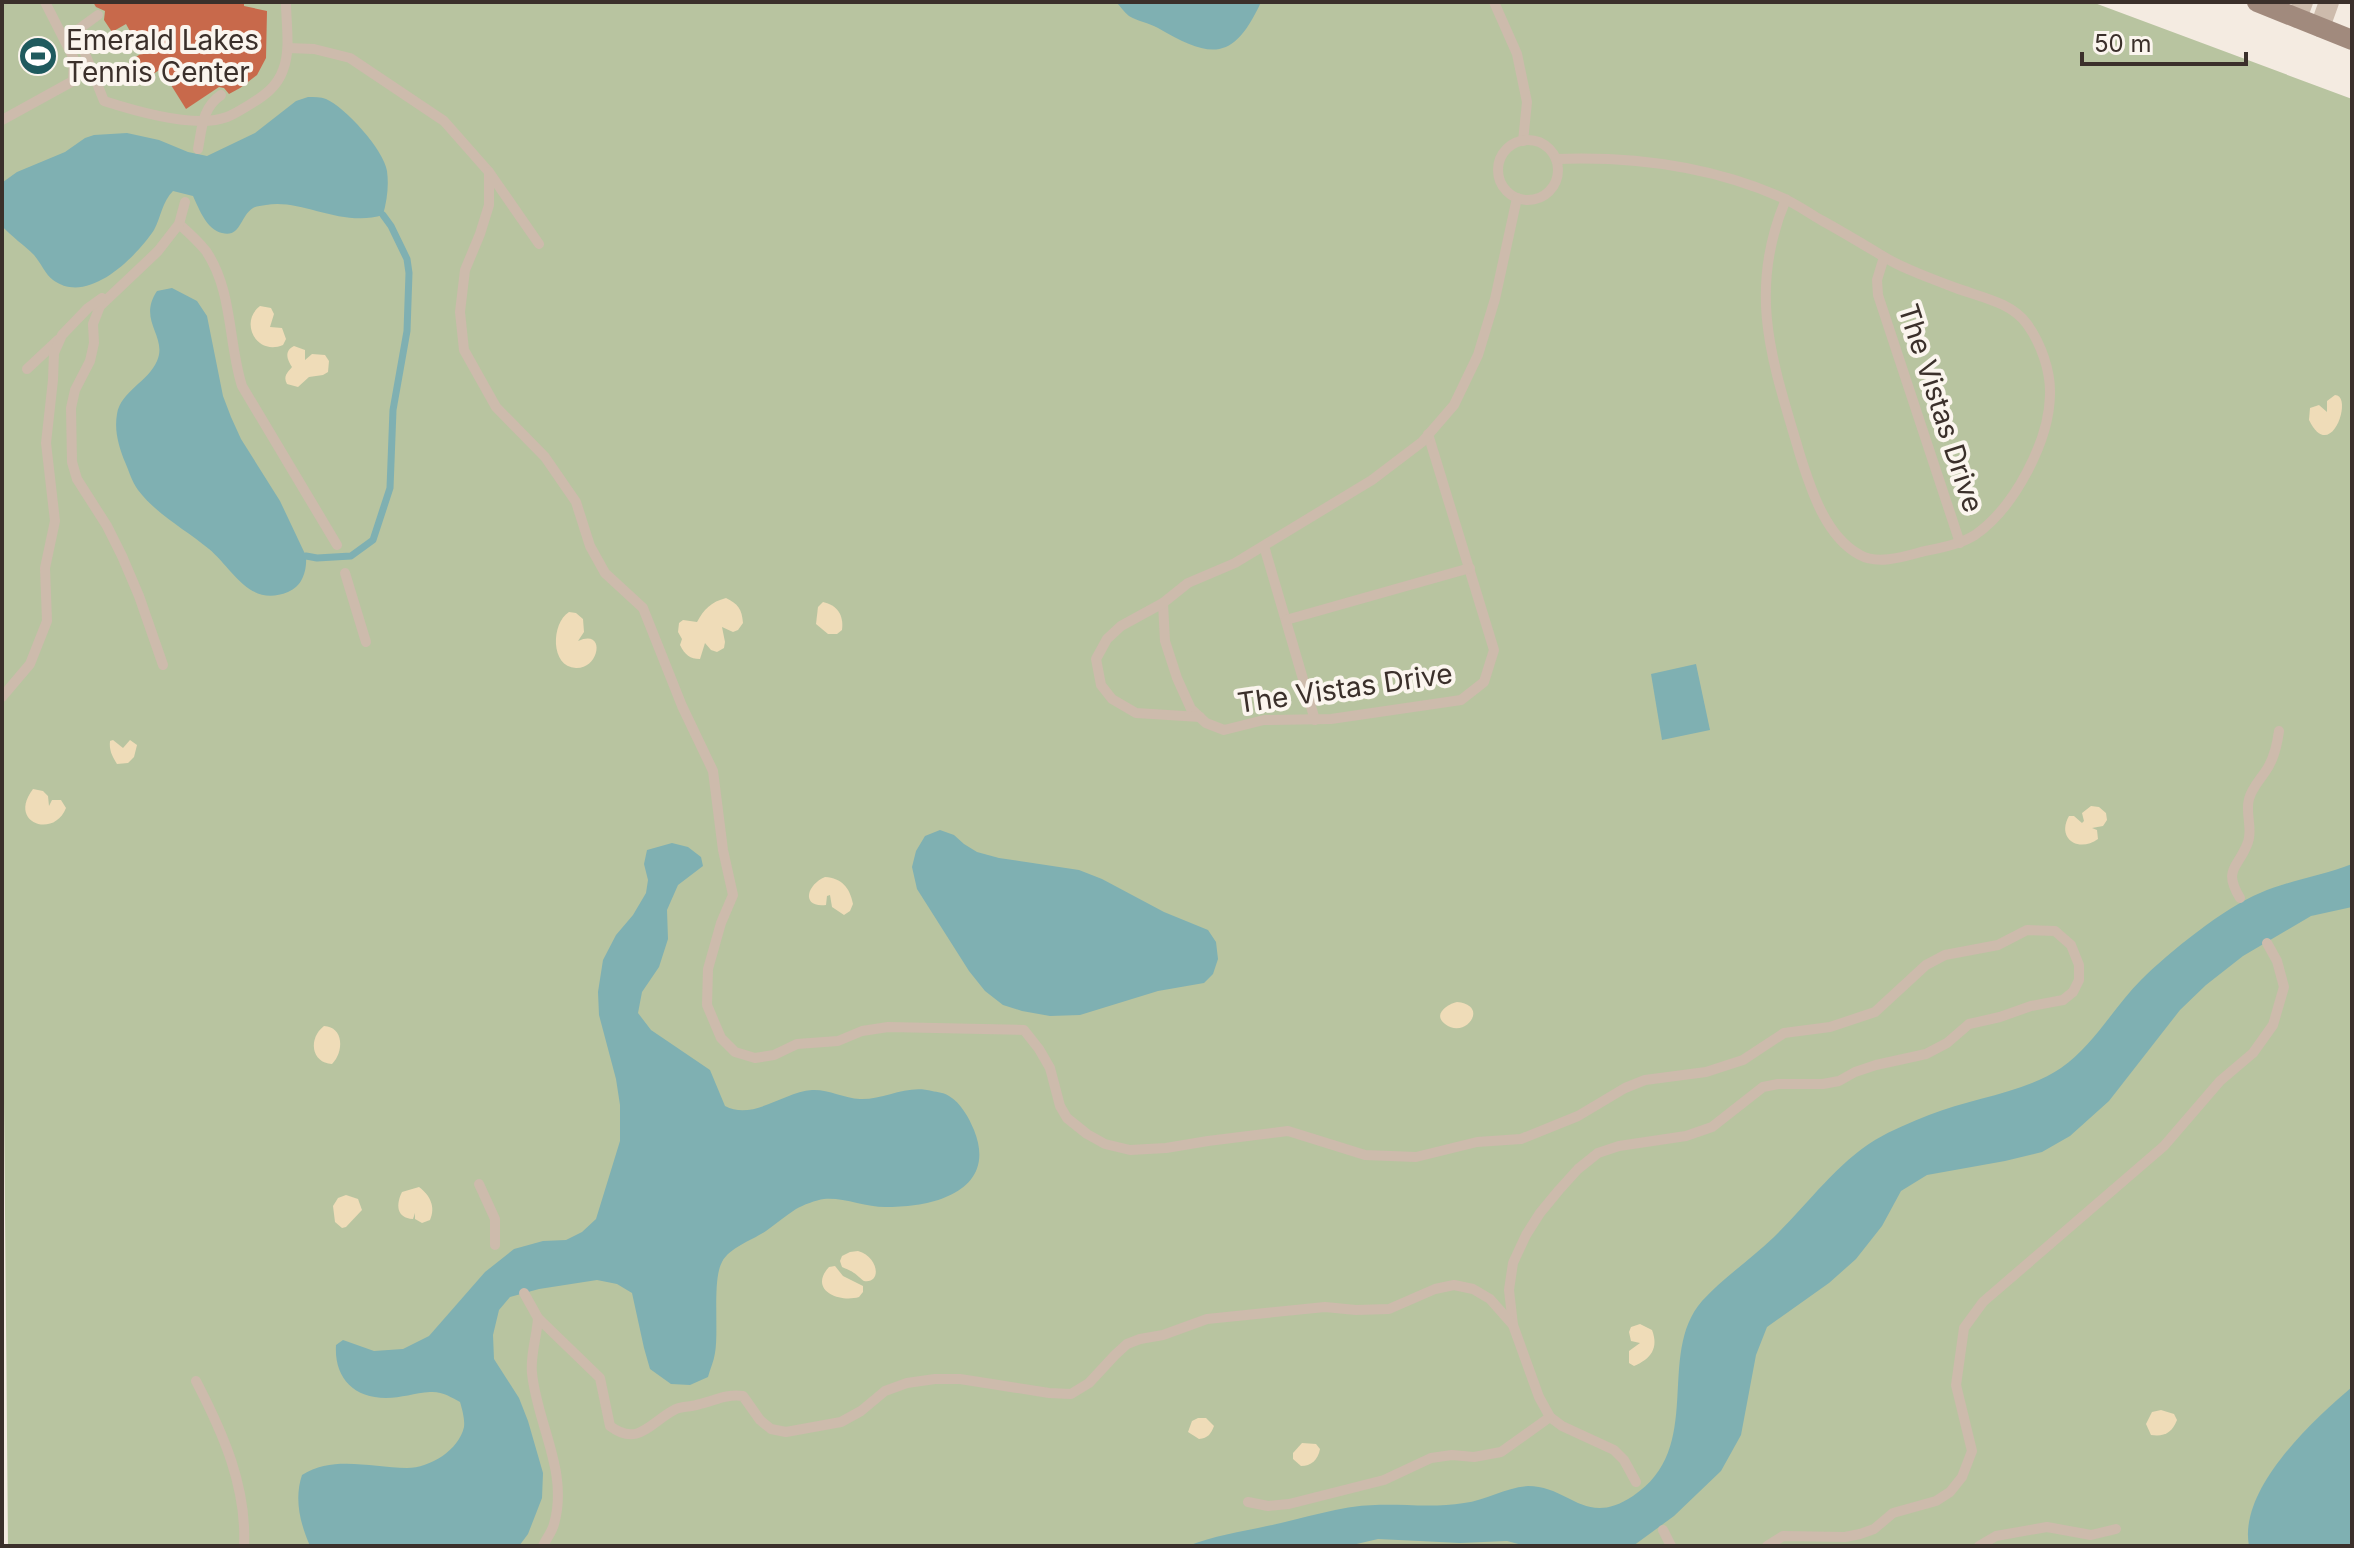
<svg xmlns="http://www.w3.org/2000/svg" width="2354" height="1548" viewBox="0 0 2354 1548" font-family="Inter,sans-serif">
  <rect width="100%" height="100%" fill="#f4ebe1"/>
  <polygon fill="#b8c4a0" points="2,2 2092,2 2352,99 2352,1546 8,1546 4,1102 2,1090"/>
  <g fill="#efdcb8">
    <path d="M260,306L271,308L274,314L270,327L282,328L286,339L283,345C256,356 239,322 260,306Z"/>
    <path d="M294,346L305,350V360L312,354L325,355L329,361L328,372L323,375L309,377L298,387L287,384C283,376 287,373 292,367C287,359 284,351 294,346Z"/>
    <path d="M2335,395C2354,395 2331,465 2309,420L2310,408L2319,405L2327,412V401Z"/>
    <path d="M726,598C738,604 742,609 743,623L738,630L733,632L722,627L725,642L724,648L717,652L711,650L705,643L700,659C690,659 685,655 680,645L682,639L678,632L679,623L683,620L697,622C704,609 711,602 726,598Z"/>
    <path d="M823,602C837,605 844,615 842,630L837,634H828L816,624L818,607Z"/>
    <path d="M569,612L576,613L583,619L584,632L578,641C606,628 600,669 576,668C550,667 551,623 569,612Z"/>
    <path d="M113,740L123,748L130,740L137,745L134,757L128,763L117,764C112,756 109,750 110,741Z"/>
    <path d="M33,789L43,791L48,796L49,806L52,800H61L66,808C54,839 7,823 33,789Z"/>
    <path d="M2091,806L2099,807L2106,813L2107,820L2103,826L2092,828L2097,830L2098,839C2079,853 2056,839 2069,816H2074L2082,823L2084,821L2082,813Z"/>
    <path d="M825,877C842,878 850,888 853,904L850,911L844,915L832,907L830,895L827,896L826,905C801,908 806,885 825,877Z"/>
    <path d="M1457,1002C1490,1005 1466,1040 1445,1024C1432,1014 1448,1004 1457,1002Z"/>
    <path d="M324,1026C344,1027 344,1052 332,1064C311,1063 308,1038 324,1026Z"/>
    <path d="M419,1187C430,1195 436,1207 430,1220L422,1223L415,1219V1213L413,1219C396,1218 396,1204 402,1192Z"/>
    <polygon points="346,1195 358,1199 362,1210 346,1227 342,1228 335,1222 333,1206 338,1198"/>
    <path d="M858,1251C879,1257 882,1284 864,1281C862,1280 856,1274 854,1273C850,1270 846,1269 842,1267L840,1261L842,1256L850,1252Z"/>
    <path d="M835,1266L843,1276L863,1286V1292L859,1297C839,1303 808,1290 829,1267Z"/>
    <path d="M1640,1324L1652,1330C1659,1348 1651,1359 1634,1366L1629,1363V1351L1640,1343L1631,1341L1629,1332L1631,1327Z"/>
    <path d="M2161,1410L2174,1414L2177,1420C2172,1433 2164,1437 2151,1435L2146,1424L2152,1412Z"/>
    <path d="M1198,1418H1206L1214,1426C1211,1434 1208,1438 1199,1439L1188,1432L1192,1421Z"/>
    <path d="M1302,1443L1316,1444L1320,1449C1318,1460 1311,1466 1301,1466L1293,1459V1453Z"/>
  </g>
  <g fill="#7fb0b2">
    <path d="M1116,2H1261C1233,63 1210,58 1158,28C1149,23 1137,21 1129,16C1124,12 1120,6 1116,2Z"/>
    <path d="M308,97C314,97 321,97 326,99C345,107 384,150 387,171C389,186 387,200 383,215C342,228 300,198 266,205C261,206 257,206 253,208C240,216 241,238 222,233C207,230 199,209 193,196L173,191C162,202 161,217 154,230C136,257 88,306 53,280C45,274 41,263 34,255C24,245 12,237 2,226L3,182L17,172L65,152L85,138L94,135L127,133L159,140L188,152L207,156L255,133L296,101Z"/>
    <path d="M172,288L197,301L207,316L223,396L231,417L241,439L280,501L306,556C307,570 303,586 288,592C249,608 233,569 209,549C186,530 156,514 138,490C132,482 129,471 125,462C119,447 114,431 117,414C121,391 148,382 157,361C168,336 137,321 157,291Z"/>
    <polygon points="1696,664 1710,730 1662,740 1651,674"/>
    <polygon points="940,830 954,835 964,844 977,852 999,858 1079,870 1102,879 1164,912 1208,930 1216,942 1218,959 1213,974 1204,983 1158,991 1080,1015 1050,1016 1022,1011 1003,1005 985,991 969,971 917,889 912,867 916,851 925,836"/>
    <path d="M672,843L688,847L701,857L703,866L678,885L667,910L668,939L659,967L642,992L638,1013L651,1030L710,1070L725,1106C753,1121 783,1092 812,1090C827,1089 844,1098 860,1099C884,1100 907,1084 932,1091C937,1092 945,1093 949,1096C961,1103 969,1118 974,1130C999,1192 931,1208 885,1207C866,1207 842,1197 824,1199C816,1200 803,1205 796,1209C785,1216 776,1224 766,1231C753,1240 730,1247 722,1262C712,1280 719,1331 715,1353C714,1361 710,1369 708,1377L690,1385L671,1384L650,1369L644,1348L632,1293L617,1284L597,1280L539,1289L510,1297L499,1310L493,1335L494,1359L519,1398L528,1421L543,1473L542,1498L528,1534L519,1546H310C300,1523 294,1499 302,1475C334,1455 372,1468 407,1468C430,1468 459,1450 464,1427C465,1419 462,1409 460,1402C451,1397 442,1391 430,1392C415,1393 401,1398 386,1398C353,1398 334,1377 336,1345L343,1340L374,1351L403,1349L429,1336L485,1272L514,1249L543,1241L566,1240L582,1232L596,1219L620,1141V1105L616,1079L599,1015L598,992L603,960L616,935L633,915L646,893L648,880L644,864L647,850Z"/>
    <path d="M2352,864V907L2311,916L2243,956L2206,985L2180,1010L2109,1101L2070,1136L2042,1152L2005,1161L1927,1175L1901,1191L1882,1226L1856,1259L1829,1283L1767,1327L1756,1355L1741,1435L1721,1471L1674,1516L1633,1546H1526L1507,1541L1460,1543L1378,1539L1348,1546H1188C1213,1536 1240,1532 1267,1526C1303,1519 1338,1506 1375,1505C1405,1504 1435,1508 1464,1503C1486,1500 1507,1487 1528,1486C1570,1486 1585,1528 1633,1496C1706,1448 1655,1355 1702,1301C1723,1278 1751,1259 1774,1237C1807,1205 1836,1164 1875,1140C1892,1130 1911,1122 1929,1115C1971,1098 2024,1093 2061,1068C2093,1046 2114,1007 2141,980C2168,953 2225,907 2260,893C2290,880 2322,876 2352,864Z"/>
    <path d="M2352,1387V1546H2249C2238,1489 2313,1420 2352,1387Z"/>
  </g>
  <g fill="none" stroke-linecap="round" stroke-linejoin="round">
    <polyline stroke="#7fb0b2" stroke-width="7" points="306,556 317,558 351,556 373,540 390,488 393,410 407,331 409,273 407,259 391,226 383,215"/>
  </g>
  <polygon fill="#c8694b" points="93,2 244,2 244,6 267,11 266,58 257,75 240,88 229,94 224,88 219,87 186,109 161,69 148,77 136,57 142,53 126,24 112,32 104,20 105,11 96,7"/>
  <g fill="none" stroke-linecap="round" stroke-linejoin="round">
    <g stroke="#cdbbac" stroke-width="10">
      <polyline points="1494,2 1517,54 1527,102 1523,141"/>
      <path d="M98,15L76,31L104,101C135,111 196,129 227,117C235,114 242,109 249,105C264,96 277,87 283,70C291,50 286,24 286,2"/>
      <polyline points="288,48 314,49 350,58 444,121 489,172 539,244"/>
      <polyline points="2,120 73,81 74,59 45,2"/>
      <circle cx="1528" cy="170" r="30"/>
      <path d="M198,149C202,128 202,108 221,95"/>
      <path d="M1556,159C1635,156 1711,166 1783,198C1796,204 1809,213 1821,220C1841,231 1861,243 1881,255C1901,268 1932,279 1956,288C1980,297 2011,302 2027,324C2041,343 2051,372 2050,395C2049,442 2014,508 1975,535C1959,545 1939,548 1921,552C1903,557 1877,565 1860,555C1826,537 1811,490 1800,455C1773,363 1746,293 1786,199"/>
      <polyline points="489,172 489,205 480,234 465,270 460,312 464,350 496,407 545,457 576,502 590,546 605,573 643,608 682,706 713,771 723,850 733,895 721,923 708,969 707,1005 721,1038 735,1052 755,1058 774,1055 797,1044 838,1041 862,1031 888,1027 1024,1030 1039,1049 1050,1068 1060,1106 1067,1118 1087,1134 1105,1144 1130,1150 1166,1148 1208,1141 1288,1131 1365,1155 1416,1157 1477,1142 1521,1139 1578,1116 1625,1088 1645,1080 1706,1072 1743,1060 1784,1033 1830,1027 1875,1012 1926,965 1945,955 1998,945 2027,930 2055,931 2071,945 2079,965 2079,980 2073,992 2063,1000 2031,1006 2000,1017 1969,1024 1947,1043 1926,1054 1876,1065 1855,1072 1839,1081 1823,1084 1778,1084 1763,1087 1712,1127 1686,1136 1619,1146 1598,1153 1578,1169 1559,1190 1540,1213 1526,1235 1513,1263 1509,1290 1513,1325"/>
      <path d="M179,224C188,232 198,241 206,251C233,291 228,342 242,386L337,545"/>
      <polyline points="1884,257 1877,280 1878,295 1960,543"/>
      <polyline points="27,369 58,340"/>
      <polyline points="1264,546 1315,720"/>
      <polyline points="345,573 366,642"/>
      <polyline points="1163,603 1165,641 1177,678 1191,709 1206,723 1224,730 1264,720 1331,719 1461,700 1484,682 1494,650 1428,434"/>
      <polyline points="1286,620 1470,568"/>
      <polyline points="163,665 139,596 122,556 107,526 77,479 72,462 71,408 75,390 90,361 94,343 93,324 100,306 158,251 179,224 185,202"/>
      <polyline points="2,697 30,664 47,621 45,568 55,521 46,443 53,380 54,353 62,335 88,308 102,298"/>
      <polyline points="1200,717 1136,713 1112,699 1101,685 1096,659 1107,639 1121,626 1163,603 1188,583 1235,563 1372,480 1422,442 1454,405 1478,355 1495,299 1517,198"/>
      <path d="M2240,898C2222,868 2239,868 2248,842C2253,829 2245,813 2249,799C2252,788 2259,781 2265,772C2274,760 2277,746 2279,731"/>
      <polyline points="479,1184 495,1219 495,1245"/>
      <polyline points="524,1293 538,1318"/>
      <path d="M196,1381C223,1433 247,1487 244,1546"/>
      <polyline points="1550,1417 1562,1426 1614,1450 1624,1460 1636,1482"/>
      <polyline points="1663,1530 1671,1546"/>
      <path d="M543,1546C546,1539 552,1532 554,1524C569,1472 537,1424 532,1373C530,1356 537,1336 538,1318L600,1378L610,1426C639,1448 651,1421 676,1409C683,1406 692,1407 700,1404C716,1400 726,1394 743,1396L760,1420L771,1429L786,1432L841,1422L861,1411L885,1391L907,1383L935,1379H960L1049,1393L1071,1394L1089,1383L1115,1355L1127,1344L1140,1339L1163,1335L1207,1319L1325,1307L1356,1310L1389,1309L1435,1289L1454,1285L1473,1289L1490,1299L1513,1325L1539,1397L1550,1417L1501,1452L1474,1457L1452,1455L1431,1458L1384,1480L1289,1504L1268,1506L1248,1502"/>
      <polyline points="1767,1546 1783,1536 1845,1537 1860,1534 1874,1529 1893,1513 1936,1501 1950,1492 1962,1477 1972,1451 1956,1385 1964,1328 1983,1302 2164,1146 2220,1081 2253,1053 2273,1025 2284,987 2277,961 2267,943"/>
      <polyline points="1979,1546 1996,1536 2047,1527 2091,1535 2116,1529"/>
    </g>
    <g stroke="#cdbbac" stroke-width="20">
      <polyline points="2297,18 2303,2"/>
      <polyline points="2320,27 2329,2"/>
    </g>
    <polyline stroke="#a18a7d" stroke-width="20" points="2257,2 2352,40"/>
  </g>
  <defs>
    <symbol id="stadium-disc" viewBox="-11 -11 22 22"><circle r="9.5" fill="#1f5a5e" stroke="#fbf5ee"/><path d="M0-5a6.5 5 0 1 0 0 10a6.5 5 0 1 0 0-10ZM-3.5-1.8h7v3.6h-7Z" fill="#fff"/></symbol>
  </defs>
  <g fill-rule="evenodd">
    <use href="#stadium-disc" x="16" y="34" width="44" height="44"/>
  </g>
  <g text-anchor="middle" stroke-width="8" stroke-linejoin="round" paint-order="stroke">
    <g font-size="28" fill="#3b302b" stroke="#fbf5ee" text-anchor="start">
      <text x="66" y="50">Emerald Lakes<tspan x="66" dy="32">Tennis Center</tspan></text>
    </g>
    <g font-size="28" fill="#3b302b" stroke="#fbf5ee">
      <text transform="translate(1941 408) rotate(72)" y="10">The Vistas Drive</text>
      <text transform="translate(1345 688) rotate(-8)" y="10">The Vistas Drive</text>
    </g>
  </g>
  <rect width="2354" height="1548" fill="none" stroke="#3b302b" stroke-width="8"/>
  <path d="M2082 52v12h164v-12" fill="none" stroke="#3b302b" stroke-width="4"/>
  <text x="2094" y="52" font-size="24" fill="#3b302b" stroke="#fbf5ee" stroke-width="6" paint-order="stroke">50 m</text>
</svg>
